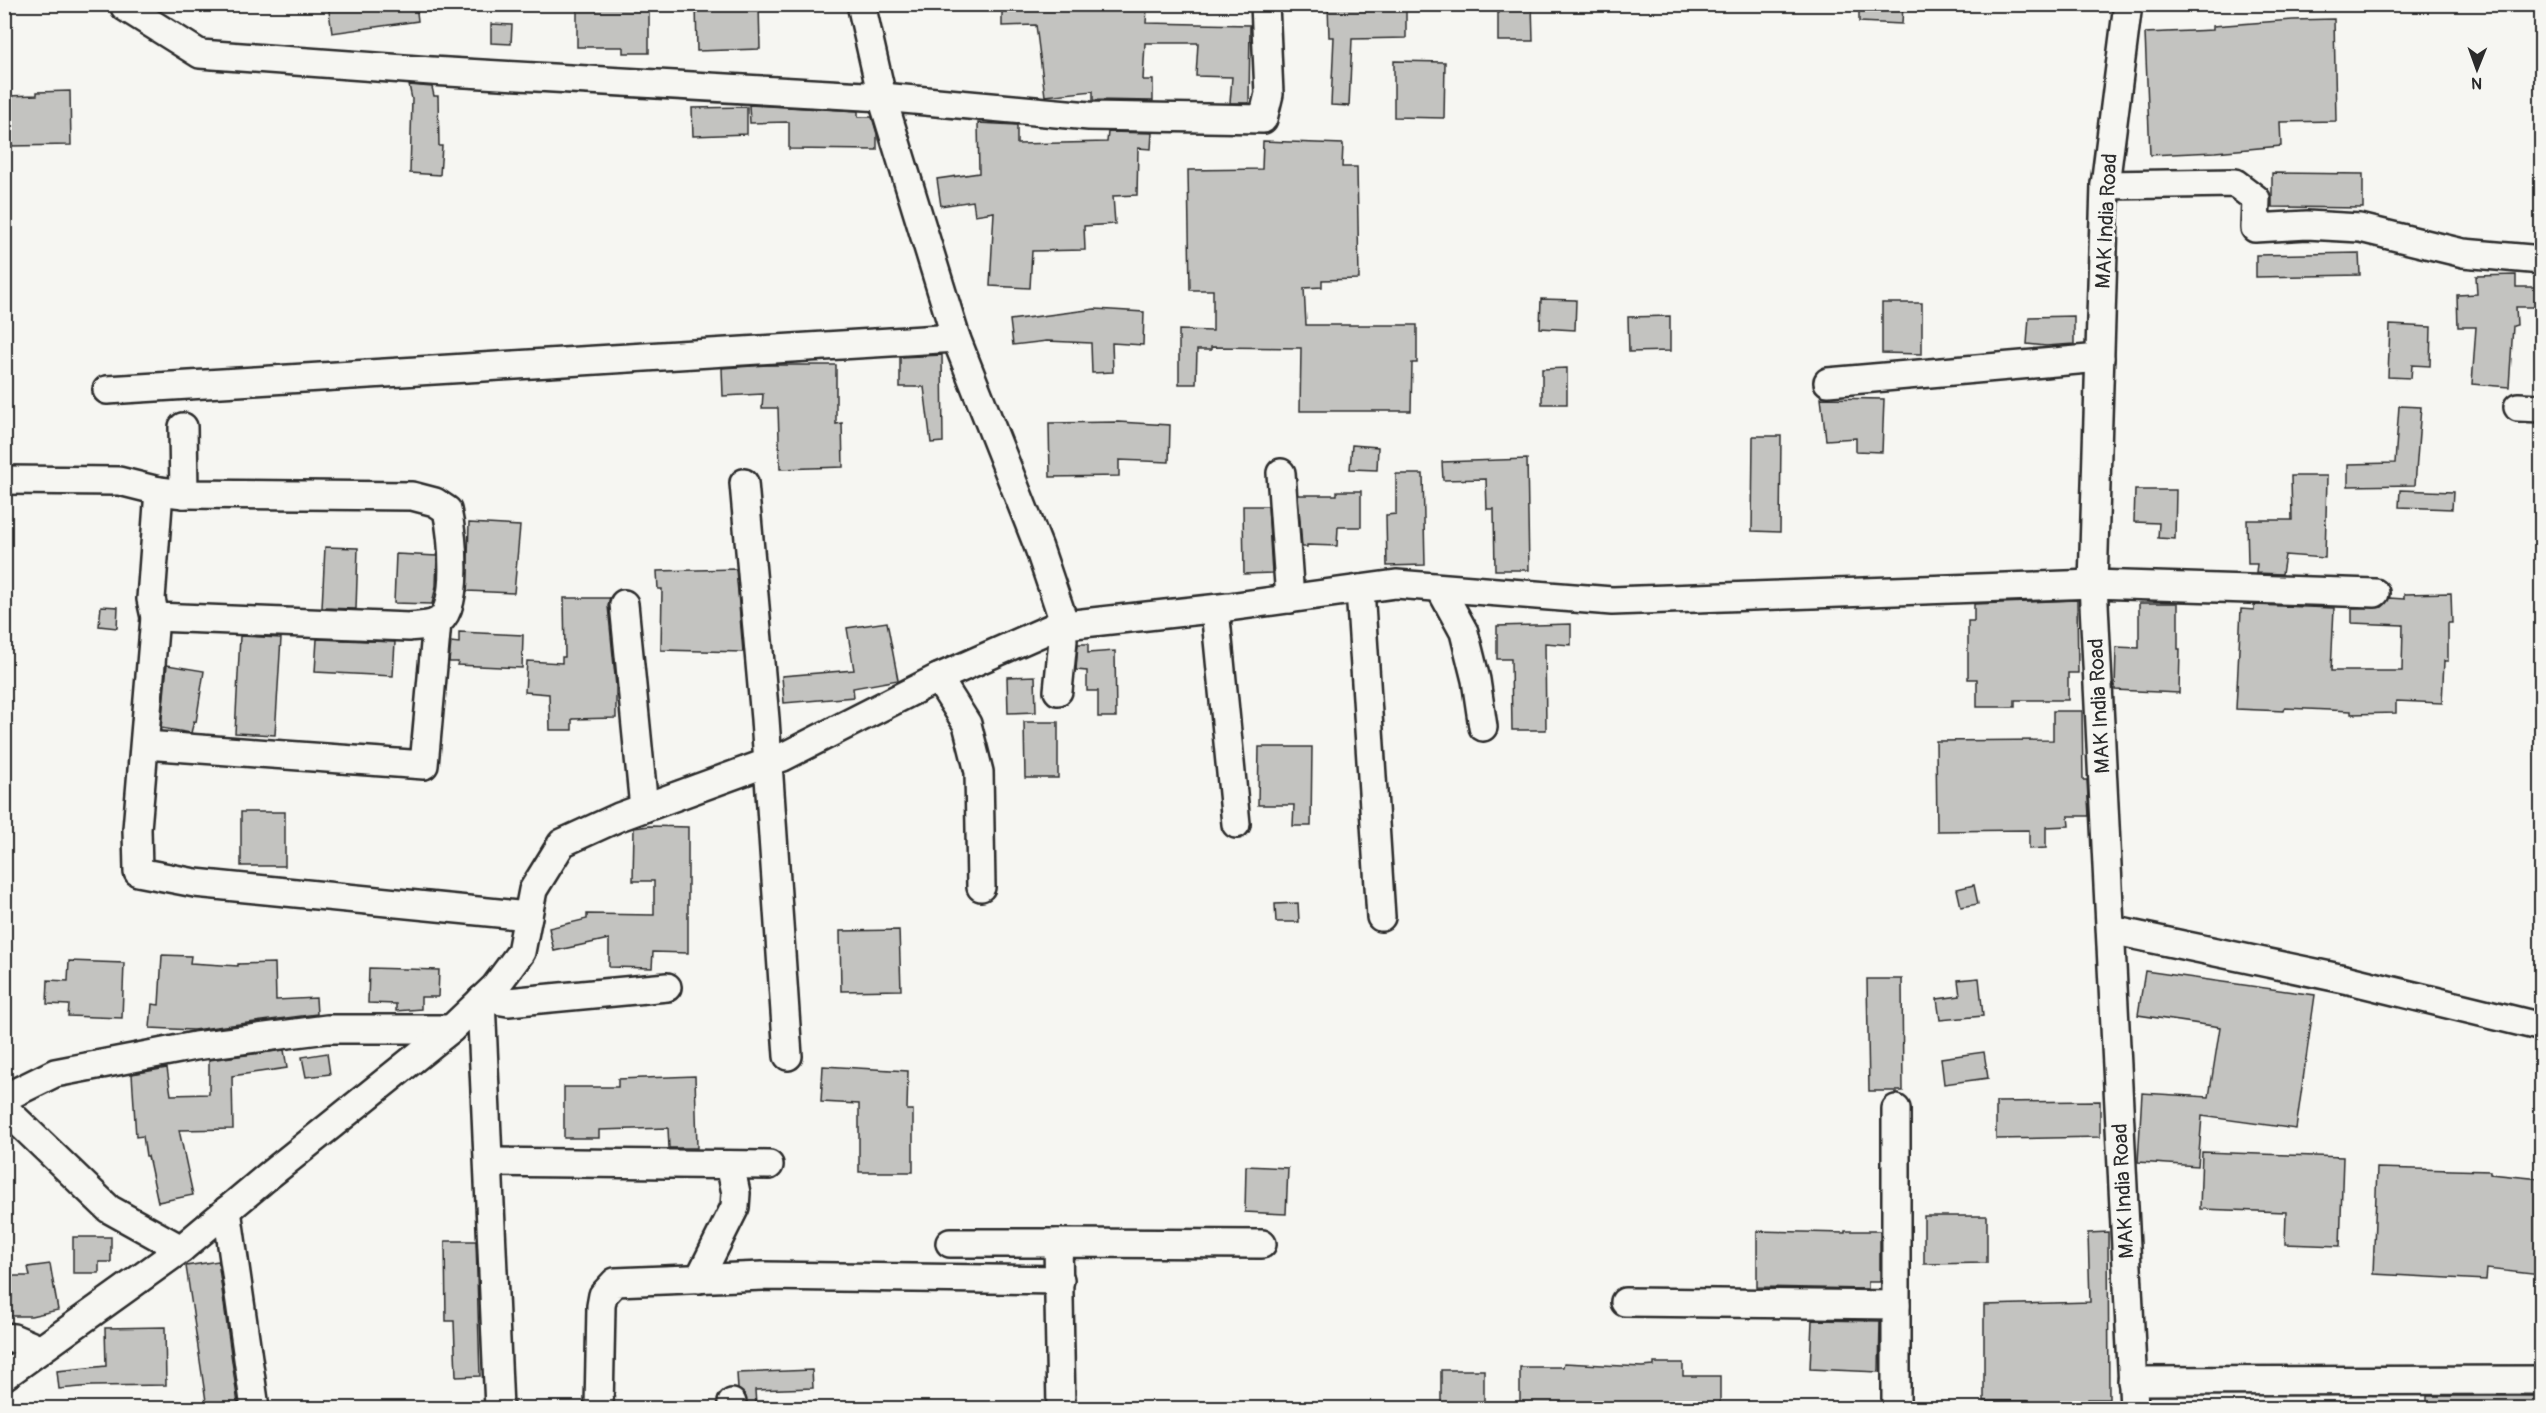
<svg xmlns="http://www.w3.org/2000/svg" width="2546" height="1413" viewBox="0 0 2546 1413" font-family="Pangolin,sans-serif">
  <rect width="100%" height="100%" fill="#f6f6f2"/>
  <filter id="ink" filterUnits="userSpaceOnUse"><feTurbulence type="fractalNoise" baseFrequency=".0167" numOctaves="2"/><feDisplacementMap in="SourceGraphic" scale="12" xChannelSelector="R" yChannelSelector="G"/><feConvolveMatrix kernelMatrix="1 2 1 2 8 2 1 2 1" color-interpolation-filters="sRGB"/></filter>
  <g filter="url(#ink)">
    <g fill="#c3c3c0" stroke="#2b2b2b" stroke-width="1.5">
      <polygon points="328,4 355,4 355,7 376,4 416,4 418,21 332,33"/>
      <polygon points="577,4 649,4 649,53 623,53 623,47 577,47"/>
      <polygon points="696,4 759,4 760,49 697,51"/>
      <polygon points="1002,4 1070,4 1147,8 1146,23 1250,25 1249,103 1230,103 1232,77 1196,76 1198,43 1145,43 1143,80 1153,80 1153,101 1093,100 1093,91 1045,96 1036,25 1002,26"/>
      <polygon points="1328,4 1406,4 1406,38 1352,39 1349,106 1331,105 1334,37 1329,37"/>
      <polygon points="1498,4 1532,4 1533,41 1498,41"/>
      <polygon points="1859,4 1903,4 1902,24 1859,22"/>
      <polygon points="2334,19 2336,121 2280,122 2281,146 2215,152 2150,155 2145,33 2213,30 2213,26 2293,20"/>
      <polygon points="491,24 512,25 511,44 491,43"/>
      <polygon points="1394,61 1445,62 1444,118 1394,117"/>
      <polygon points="409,85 432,87 434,96 438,96 439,146 442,146 440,175 410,173 412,99"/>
      <polygon points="70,91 71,145 10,146 7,96 37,95 37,92"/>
      <polygon points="749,105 858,111 858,117 872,117 877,134 877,150 789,149 789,122 750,123"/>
      <polygon points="747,107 747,134 693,136 692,108"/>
      <polygon points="978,123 1017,125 1017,144 1107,142 1108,132 1152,133 1151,149 1138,148 1137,195 1113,196 1115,224 1084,226 1085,250 1032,251 1030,288 990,286 994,212 975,215 973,201 941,206 937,179 979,173"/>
      <polygon points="1263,141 1343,144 1342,167 1357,167 1359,279 1322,280 1322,287 1304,288 1306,325 1417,325 1417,363 1412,363 1411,411 1300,411 1301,348 1211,347 1211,350 1197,350 1196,384 1179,384 1179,330 1213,331 1213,290 1190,290 1188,170 1262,169"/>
      <polygon points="2272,173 2363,174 2363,208 2272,207"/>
      <polygon points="2359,253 2360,275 2256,277 2256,255"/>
      <polygon points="2516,275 2516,287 2541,287 2541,307 2516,307 2517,325 2513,326 2509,387 2472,384 2476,327 2458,327 2457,295 2477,294 2476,276"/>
      <polygon points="1541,299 1576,300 1575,330 1540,328"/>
      <polygon points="1882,303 1922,303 1922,354 1882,353"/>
      <polygon points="1095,309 1144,312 1143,345 1112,343 1113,372 1092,373 1091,343 1047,341 1013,345 1010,320"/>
      <polygon points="1670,316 1670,351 1629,352 1628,317"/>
      <polygon points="2074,316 2074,344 2046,346 2027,344 2029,317"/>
      <polygon points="2390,325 2431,327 2430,366 2412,365 2411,378 2388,377"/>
      <polygon points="942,355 943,442 931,443 924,387 900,387 900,357"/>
      <polygon points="767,365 836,365 836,424 842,423 843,467 780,469 778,408 762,408 763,394 723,396 722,368"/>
      <polygon points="1567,368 1567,404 1542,404 1542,369"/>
      <polygon points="1821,398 1884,399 1882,452 1856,451 1856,438 1826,440"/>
      <polygon points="2399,406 2421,407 2415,485 2348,486 2348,464 2395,463"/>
      <polygon points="1118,422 1170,425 1169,462 1119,460 1119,476 1050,477 1049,423"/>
      <polygon points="1753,436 1781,436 1780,532 1752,531"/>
      <polygon points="1352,445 1378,447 1377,470 1350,469"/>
      <polygon points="1527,459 1529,570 1495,570 1494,509 1487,509 1486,479 1443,480 1442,462"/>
      <polygon points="1396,474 1423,474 1425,565 1387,566 1386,515 1396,514"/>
      <polygon points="2291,476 2327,476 2325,558 2285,555 2282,574 2256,573 2257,564 2248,564 2247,520 2292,520"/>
      <polygon points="2135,490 2176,490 2175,539 2158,538 2159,523 2134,522"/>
      <polygon points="2400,490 2453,492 2452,509 2399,507"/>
      <polygon points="1337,491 1361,491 1361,527 1338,527 1337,546 1307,545 1307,547 1302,547 1298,495 1337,495"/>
      <polygon points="1243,506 1268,506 1272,573 1244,574"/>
      <polygon points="469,523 520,526 514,593 467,591"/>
      <polygon points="325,547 358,548 356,609 322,608"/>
      <polygon points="396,554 437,556 436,586 432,604 394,603"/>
      <polygon points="736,569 743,652 661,650 662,589 658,589 657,571"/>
      <polygon points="2451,593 2452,623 2448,623 2448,661 2444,661 2442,703 2396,701 2396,713 2351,714 2351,711 2285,708 2284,711 2236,709 2241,609 2254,610 2254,605 2334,608 2331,671 2402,671 2403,625 2352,623 2352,608 2382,607 2389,598 2404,599 2404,594"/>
      <polygon points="564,598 610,598 608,606 616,686 616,718 572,719 572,730 550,730 549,694 525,692 527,661 562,663 562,657 565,657"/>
      <polygon points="2077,600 2078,673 2068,673 2068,700 2015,700 2015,707 1977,707 1977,679 1968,679 1968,621 1974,621 1974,604"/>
      <polygon points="2139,603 2178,603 2178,649 2180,649 2179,693 2115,690 2116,647 2139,648"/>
      <polygon points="101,606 118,607 117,628 99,626"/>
      <polygon points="887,622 898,680 853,688 854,697 784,703 782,676 854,670 847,628"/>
      <polygon points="1571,624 1571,645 1545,643 1546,730 1512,730 1511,659 1497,659 1497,626"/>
      <polygon points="459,632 523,635 522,668 457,665 458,662 449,662 451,642 459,643"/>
      <polygon points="240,636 281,638 275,735 235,733"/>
      <polygon points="317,639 395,642 393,676 315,672"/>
      <polygon points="1078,644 1088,644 1088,653 1115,651 1116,717 1098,717 1098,691 1087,691 1087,671 1076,670"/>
      <polygon points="167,665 204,671 196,722 194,721 191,733 161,728"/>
      <polygon points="1035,676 1036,712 1008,713 1007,677"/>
      <polygon points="2053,711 2082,711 2083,780 2087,780 2089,816 2068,816 2069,826 2046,827 2046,848 2029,849 2029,830 1937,831 1936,741 2053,740"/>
      <polygon points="1024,722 1058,722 1058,778 1025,778"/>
      <polygon points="1259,747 1312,747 1311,826 1293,826 1294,805 1258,805"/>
      <rect x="241" y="812" width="44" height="54"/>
      <polygon points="649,826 688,827 688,953 653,952 652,968 609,967 609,939 554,951 549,928 587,919 587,914 654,915 654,881 633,881 634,828"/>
      <polygon points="1974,885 1978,904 1961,907 1957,889"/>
      <polygon points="1298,903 1299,922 1276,922 1275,904"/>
      <polygon points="899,930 901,990 841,991 840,931"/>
      <polygon points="162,955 191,956 190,963 238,966 238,964 275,963 276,1000 316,998 317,1014 193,1030 150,1028 152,1004 159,1005"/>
      <polygon points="69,961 124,963 122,1018 68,1016 69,1005 47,1004 48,980 68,981"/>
      <polygon points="369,968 439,970 438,997 421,997 421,1009 396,1011 396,1004 368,1003"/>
      <polygon points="2145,971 2315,995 2296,1129 2202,1116 2198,1166 2138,1162 2142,1093 2209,1097 2220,1027 2138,1015"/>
      <polygon points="1979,978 1983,1016 1940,1020 1937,999 1960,996 1958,980"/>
      <polygon points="1867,979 1902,979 1903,1091 1869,1091"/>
      <polygon points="284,1050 287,1068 232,1076 233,1129 179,1130 193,1195 158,1202 148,1156 146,1156 143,1136 136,1137 132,1074 167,1068 171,1095 209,1094 209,1060"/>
      <polygon points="1984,1052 1988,1078 1944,1084 1941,1058"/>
      <polygon points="327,1053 330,1074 306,1077 302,1057"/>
      <polygon points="823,1066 908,1071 907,1110 913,1110 913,1172 859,1172 859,1104 821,1102"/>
      <polygon points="695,1076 697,1148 669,1148 668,1128 599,1130 599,1138 564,1138 564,1087 618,1087 618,1079"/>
      <polygon points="2100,1101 2100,1137 1996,1139 1996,1102"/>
      <polygon points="2202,1152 2343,1157 2340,1246 2285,1244 2286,1212 2200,1209"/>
      <polygon points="1246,1166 1288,1168 1286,1214 1245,1212"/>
      <polygon points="2377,1168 2490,1171 2490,1174 2541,1179 2541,1275 2487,1269 2486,1280 2373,1274"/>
      <polygon points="1924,1216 1987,1216 1987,1263 1924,1264"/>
      <polygon points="1757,1231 1845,1233 1845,1231 1880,1231 1880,1282 1868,1282 1868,1289 1757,1287"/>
      <polygon points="2108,1232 2109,1399 2088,1399 2088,1408 2028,1408 2028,1401 1984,1401 1984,1305 2090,1302 2088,1233"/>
      <polygon points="73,1237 111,1237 111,1262 99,1262 99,1273 73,1273"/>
      <polygon points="445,1241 476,1241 480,1376 456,1377 454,1321 446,1321"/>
      <polygon points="218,1261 238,1404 207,1408 186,1266"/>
      <polygon points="50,1264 58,1310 31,1316 4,1316 4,1276 30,1276 28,1267"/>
      <polygon points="1812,1320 1880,1321 1879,1372 1810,1369"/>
      <polygon points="165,1327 166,1385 92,1386 59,1389 57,1371 106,1366 105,1328"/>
      <polygon points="1564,1363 1642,1367 1654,1366 1654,1363 1683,1363 1683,1376 1720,1376 1720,1408 1520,1408 1520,1367 1563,1367"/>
      <polygon points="812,1370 813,1388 755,1390 756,1406 748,1406 745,1395 738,1389 737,1373"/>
      <rect x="1441" y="1370" width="43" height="38"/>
      <rect x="2427" y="1396" width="114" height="12"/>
    </g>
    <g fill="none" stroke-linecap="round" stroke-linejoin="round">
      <defs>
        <g id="minor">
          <polyline points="2128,4 2105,185 2093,584 2134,1408"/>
          <polyline points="125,7 200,54 431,71 882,97 1089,116 1263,119 1269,94 1265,4"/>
          <polyline points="2105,185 2235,183 2256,199 2255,228 2307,225 2360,228 2463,253 2542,260"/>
          <polyline points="1828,382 2100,358"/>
          <polyline points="107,390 956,338"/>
          <polyline points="2518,407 2542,408"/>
          <polyline points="183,427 184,494"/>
          <polyline points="1281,473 1290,599"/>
          <path d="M4,480L119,481L159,491L184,494L412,496L435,502L447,510C452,533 461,610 437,622C430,626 417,626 409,627L155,617"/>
          <polyline points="744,483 765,719 788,1056"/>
          <polyline points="159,491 151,599 155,617 137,829 138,872 195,883 528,916"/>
          <polyline points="1440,588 1464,632 1476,680 1483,727"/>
          <polyline points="1360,589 1381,917"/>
          <polyline points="624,604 644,808"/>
          <polyline points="1215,609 1236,824"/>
          <polyline points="1065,625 1229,607 1396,584 1612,601 2093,584 2375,593"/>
          <polyline points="1054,627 1063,640 1058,691"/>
          <polyline points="938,678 967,724 979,772 981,887"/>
          <polyline points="145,745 424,765 437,622"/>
          <polyline points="2111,930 2349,980 2542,1027"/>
          <polyline points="484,998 508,1002 667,987"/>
          <polyline points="481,1000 499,1408"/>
          <polyline points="4,1098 55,1073 195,1046 327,1029 451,1029"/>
          <polyline points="4,1108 109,1209 181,1249"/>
          <polyline points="489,1162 769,1165"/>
          <polyline points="227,1210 255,1408"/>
          <polyline points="950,1243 1058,1243"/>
          <polyline points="699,1279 735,1207 736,1193 730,1165"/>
          <polyline points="1625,1302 1896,1305"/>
          <polyline points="4,1337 13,1338 39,1349"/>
          <polyline points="4,1376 181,1249 268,1176 451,1029 495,987 521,952 533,890 562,843 619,817 783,757 938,678 1054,627 1065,625 1039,548 956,338 882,97 861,4"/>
          <polyline points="2132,1381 2542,1380"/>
          <polyline points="599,1408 601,1306 603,1295 615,1282 763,1276 1060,1280"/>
          <polyline points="732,1408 732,1403"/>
          <polyline points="1061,1408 1058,1243 1262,1244"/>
          <polyline points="1896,1408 1896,1109"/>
        </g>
      </defs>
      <use href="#minor" stroke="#2b2b2b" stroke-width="32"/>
      <use href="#minor" stroke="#f6f6f2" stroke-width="27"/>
    </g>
  </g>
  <g text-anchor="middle" stroke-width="6" stroke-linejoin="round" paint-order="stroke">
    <g font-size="21" fill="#2b2b2b" stroke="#f6f6f2">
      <text transform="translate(2106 221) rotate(-87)" y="7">MAK India Road</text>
      <text transform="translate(2099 706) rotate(-93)" y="7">MAK India Road</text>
      <text transform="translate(2123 1191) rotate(-93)" y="7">MAK India Road</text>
    </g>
  </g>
  <rect width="2546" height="1413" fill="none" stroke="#f6f6f2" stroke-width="24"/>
  <rect x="12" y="12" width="2522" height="1389" fill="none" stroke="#2b2b2b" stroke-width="2" filter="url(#ink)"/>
  <g transform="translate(2477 69) rotate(181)" stroke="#f6f6f2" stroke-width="4.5" paint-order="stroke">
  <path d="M0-4.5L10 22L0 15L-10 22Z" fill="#2b2b2b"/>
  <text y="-9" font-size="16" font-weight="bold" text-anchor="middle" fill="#2b2b2b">N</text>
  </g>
</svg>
